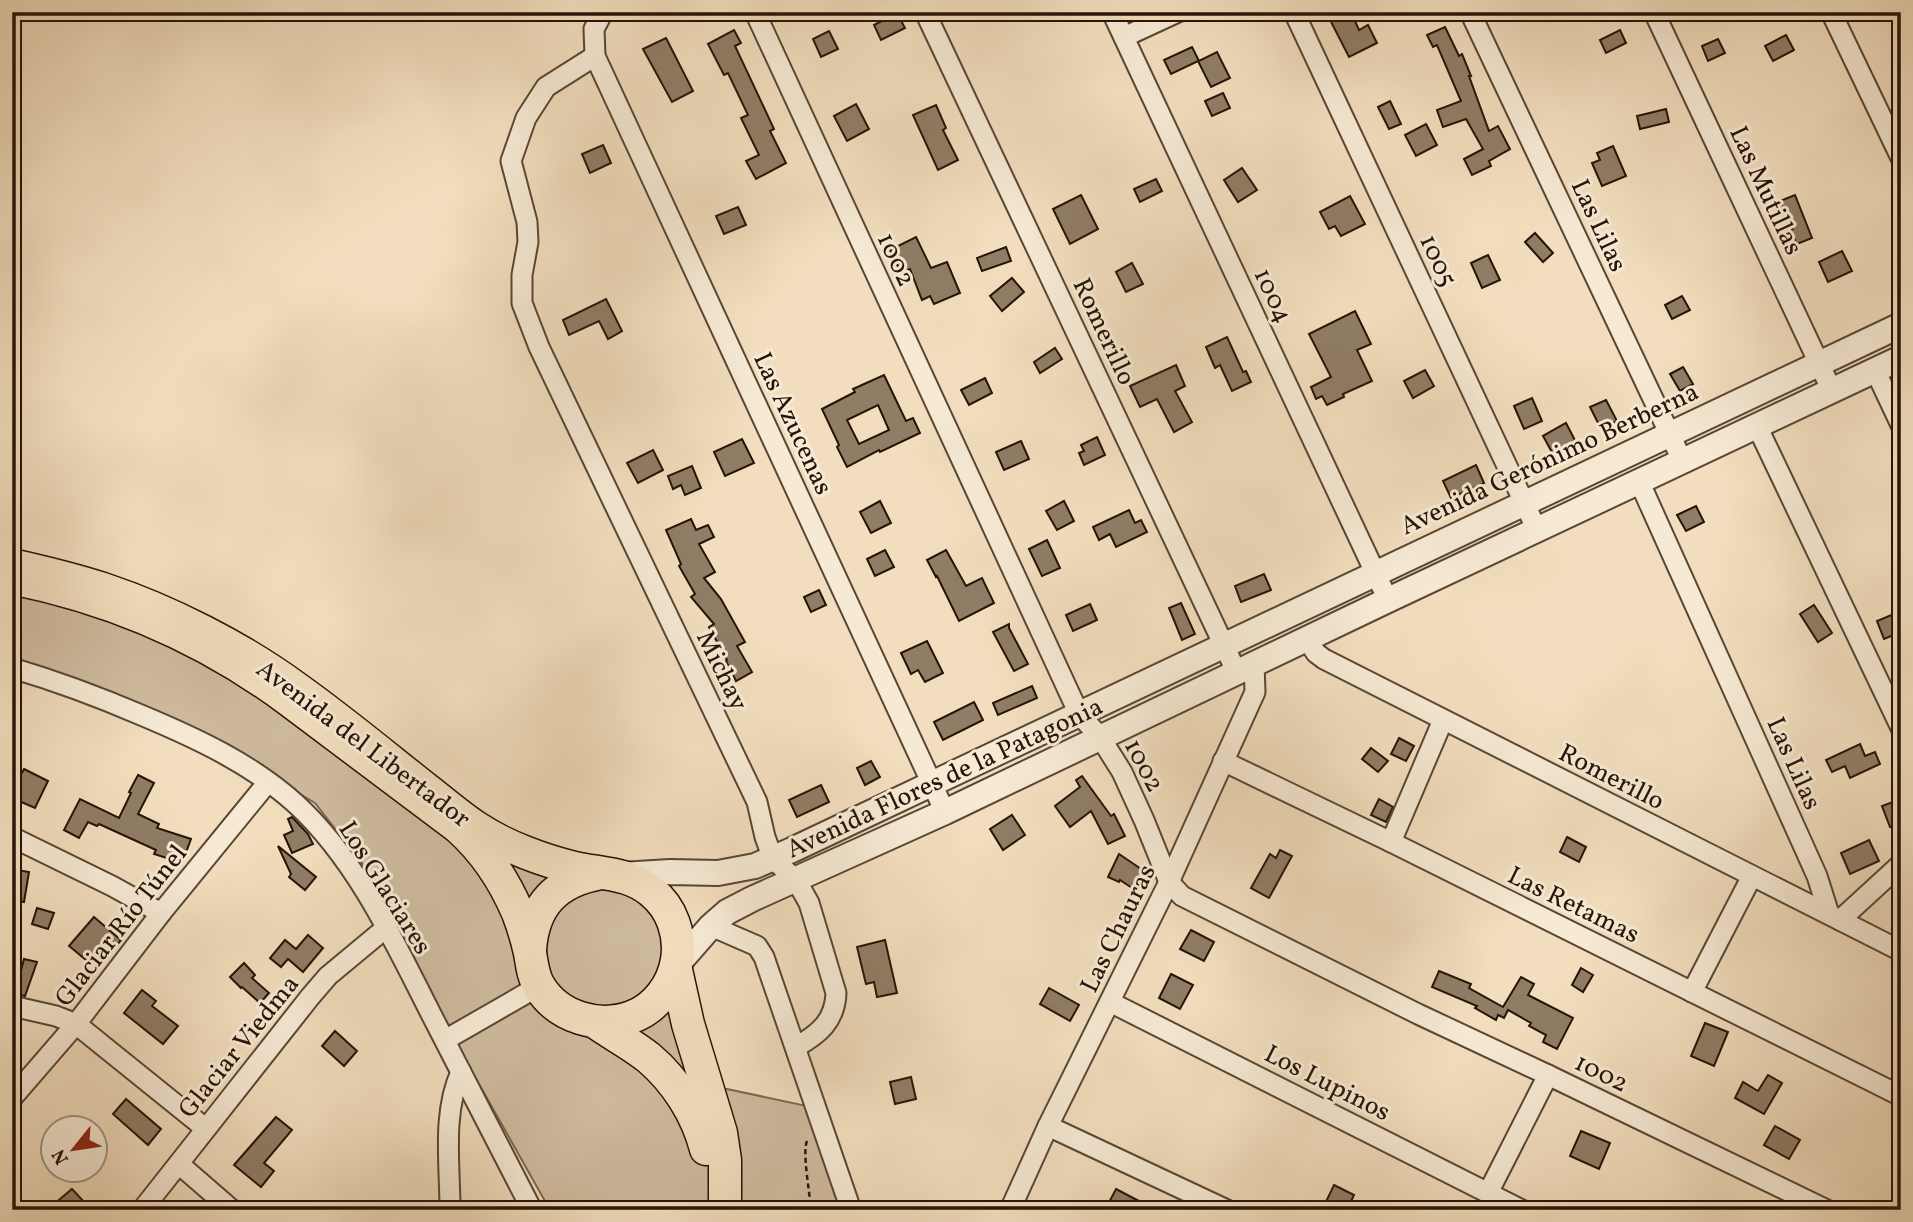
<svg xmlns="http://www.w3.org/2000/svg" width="1913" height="1222" viewBox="0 0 1913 1222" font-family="Vollkorn,serif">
  <rect width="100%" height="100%" fill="#f2debe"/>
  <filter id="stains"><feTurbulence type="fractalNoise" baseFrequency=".00286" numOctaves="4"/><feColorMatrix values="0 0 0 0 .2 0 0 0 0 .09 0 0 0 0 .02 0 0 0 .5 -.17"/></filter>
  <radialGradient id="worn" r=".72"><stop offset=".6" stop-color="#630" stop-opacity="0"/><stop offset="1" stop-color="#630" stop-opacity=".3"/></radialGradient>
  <g fill="#cfbb9f" stroke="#7a6753" stroke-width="2">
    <polygon points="12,588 165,638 297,717 485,869 528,979 627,1032 673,1007 701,1088 727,1089 807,1106 843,1210 550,1210 466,1061 375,880 315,803 274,779 12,660"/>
    <polygon points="493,852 554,869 533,910"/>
    <polygon points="581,886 633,888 668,931 657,987 607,1013 555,990 539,940 543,923"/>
  </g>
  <g fill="#907d66" stroke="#261307" stroke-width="2" fill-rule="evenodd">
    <polygon points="1326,12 1351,12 1359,30 1368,25 1377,43 1349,57"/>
    <polygon points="897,13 905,28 881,40 874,25"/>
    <polygon points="1445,27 1459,56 1462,54 1471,76 1469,76 1489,131 1498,126 1510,149 1489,161 1491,166 1472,175 1464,159 1483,149 1466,119 1443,127 1437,110 1461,101 1437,45 1433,47 1427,35"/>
    <polygon points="734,30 741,43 735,46 774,129 770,131 786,163 756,179 746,161 759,155 741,118 748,115 728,73 724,75 708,44"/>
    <polygon points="1620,30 1626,43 1606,53 1600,40"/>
    <polygon points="829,31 838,49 821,57 813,39"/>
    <polygon points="1786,35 1794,50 1773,61 1765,46"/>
    <polygon points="666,38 693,91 672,102 643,49"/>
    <polygon points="1718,39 1725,53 1708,61 1702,46"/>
    <polygon points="1192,47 1199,61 1217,52 1230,78 1211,87 1198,61 1171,74 1164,60"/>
    <polygon points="1223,93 1230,108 1212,116 1205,101"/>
    <polygon points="1390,101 1401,124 1389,129 1378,107"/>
    <polygon points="856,104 869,129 847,141 834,116"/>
    <polygon points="936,105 946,128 943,130 958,160 938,170 913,115"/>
    <polygon points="1666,109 1669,122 1640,129 1637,116"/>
    <polygon points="1426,124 1437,145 1416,156 1405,135"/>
    <polygon points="603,145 611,163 590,173 582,154"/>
    <polygon points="1613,146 1626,176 1602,186 1592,163 1600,160 1597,153"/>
    <polygon points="1242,168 1257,190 1238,202 1224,180"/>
    <polygon points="1156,179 1162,191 1140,202 1134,189"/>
    <polygon points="1081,195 1098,229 1070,244 1053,209"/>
    <polygon points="1795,195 1812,238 1797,244 1790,231 1793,229 1780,201"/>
    <polygon points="1350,196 1365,224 1341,236 1335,226 1329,229 1320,212"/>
    <polygon points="738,207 746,225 724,234 716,216"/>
    <polygon points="1535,233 1553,253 1543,262 1525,242"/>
    <polygon points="916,237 931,268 947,262 960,293 934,304 930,296 922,300 910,269 901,273 890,250"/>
    <polygon points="1006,247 1011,261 982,271 977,258"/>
    <polygon points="1842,251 1852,271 1828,282 1819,262"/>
    <polygon points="1488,255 1500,280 1482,288 1471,263"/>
    <polygon points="1132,263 1143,284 1126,292 1116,272"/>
    <polygon points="1012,278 1024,292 1002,311 990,296"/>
    <polygon points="1682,296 1690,310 1672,319 1665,305"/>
    <polygon points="606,299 622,331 608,339 599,321 569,335 563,320"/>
    <polygon points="1355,311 1371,344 1357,350 1372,381 1343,394 1344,397 1327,405 1322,396 1316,399 1311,387 1331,377 1309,334"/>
    <polygon points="1227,337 1243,372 1246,371 1251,382 1232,391 1220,365 1215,368 1206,347"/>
    <polygon points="1055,348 1062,359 1040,373 1034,362"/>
    <polygon points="1176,365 1185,386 1175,391 1192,422 1174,432 1157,399 1140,407 1130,386"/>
    <polygon points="1683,367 1693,384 1680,391 1670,374"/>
    <polygon points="1425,370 1434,386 1413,398 1404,381"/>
    <path d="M884,375L906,421L913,418L920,433L880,452L879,450L847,467L837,447L839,445L822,409L855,392L853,389ZM878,405L889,430L859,444L847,420Z"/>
    <polygon points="985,378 992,393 969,405 961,390"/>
    <polygon points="1532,398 1542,421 1524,429 1514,406"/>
    <polygon points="1606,400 1617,421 1601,429 1590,407"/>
    <polygon points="1566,423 1578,446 1555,458 1543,436"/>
    <polygon points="1097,437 1105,455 1084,465 1079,453 1084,451 1081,445"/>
    <polygon points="742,439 754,463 725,476 714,452"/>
    <polygon points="1021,441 1029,459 1004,470 996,452"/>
    <polygon points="653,450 663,470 638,483 627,463"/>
    <polygon points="1476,465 1484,483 1451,498 1443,481"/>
    <polygon points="692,466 701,488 685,495 681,485 673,489 668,476"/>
    <polygon points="880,501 891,523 871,533 860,512"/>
    <polygon points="1064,501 1074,521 1057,530 1046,511"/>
    <polygon points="1696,506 1704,522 1686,531 1677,515"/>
    <polygon points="1129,510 1135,523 1141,520 1147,532 1116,547 1110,534 1099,540 1093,527"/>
    <polygon points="691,519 696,530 708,525 714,537 699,544 715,572 704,578 721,599 745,642 737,646 752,672 736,681 726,661 727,660 709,627 714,624 691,597 695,594 679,566 681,564 666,530"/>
    <polygon points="1047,540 1060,568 1042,576 1029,549"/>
    <polygon points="885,550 894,567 875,576 867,559"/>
    <polygon points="946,550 966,586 982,578 994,603 959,621 937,576 936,577 927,560"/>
    <polygon points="1264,574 1271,590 1241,602 1235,586"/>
    <polygon points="819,590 826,605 811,612 804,597"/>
    <polygon points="1181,603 1195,634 1182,640 1169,608"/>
    <polygon points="1090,604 1097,620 1073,631 1066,615"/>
    <polygon points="1814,605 1832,633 1818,642 1800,614"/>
    <polygon points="1901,611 1901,632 1884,639 1877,621"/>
    <polygon points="1009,624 1009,628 1028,664 1014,671 993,632"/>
    <polygon points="927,641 943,673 925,682 918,670 911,674 901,653"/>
    <polygon points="1032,686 1037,698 998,715 993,703"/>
    <polygon points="974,702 983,720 943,740 934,722"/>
    <polygon points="1399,738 1414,746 1406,761 1391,754"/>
    <polygon points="1860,744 1865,756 1875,752 1880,764 1850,778 1845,766 1832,772 1826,760"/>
    <polygon points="1371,748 1388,761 1378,772 1362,759"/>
    <polygon points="871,761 880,777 865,785 857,768"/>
    <polygon points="24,769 48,781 35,808 12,798 12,773 20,776"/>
    <polygon points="138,775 154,783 138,814 159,824 157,828 191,839 182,863 154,854 156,850 99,824 97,826 88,822 79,838 64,830 80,799 119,818 131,793 129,792"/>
    <polygon points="1082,776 1111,816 1114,814 1125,836 1108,844 1091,811 1070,827 1055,806 1080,787 1076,780"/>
    <polygon points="821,785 829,802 797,817 789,800"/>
    <polygon points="1379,799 1393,807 1386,822 1371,815"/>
    <polygon points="1901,799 1901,823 1890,827 1882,806"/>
    <polygon points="1012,815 1025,835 1003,850 990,829"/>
    <polygon points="292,817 308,834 313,844 292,853 284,835 293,831 288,819"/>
    <polygon points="1567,837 1586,847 1579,862 1560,852"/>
    <polygon points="1869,840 1879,861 1850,874 1841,853"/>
    <polygon points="278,846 316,877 305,890 289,877 291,874"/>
    <polygon points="1280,850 1292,856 1269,898 1251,888 1270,854 1276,858"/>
    <polygon points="1119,854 1144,871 1132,888 1120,880 1119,882 1108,877"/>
    <polygon points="12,869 29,872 24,902 12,900"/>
    <polygon points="37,908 54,913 48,929 32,924"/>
    <polygon points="94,917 121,940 97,969 69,946"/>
    <polygon points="1191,930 1214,942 1204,961 1180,949"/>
    <polygon points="308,935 323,948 303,972 288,959 281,967 270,958 285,940 296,949"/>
    <polygon points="885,940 897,993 877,997 874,982 866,984 857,947"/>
    <polygon points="24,959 37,962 25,996 15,994"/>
    <polygon points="244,963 255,975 252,978 269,993 260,1003 242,987 241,988 230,977"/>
    <polygon points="1581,968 1593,975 1583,992 1572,985"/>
    <polygon points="1439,971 1471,984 1469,988 1503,1007 1521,977 1534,984 1528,995 1573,1018 1557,1049 1543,1042 1546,1035 1529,1026 1531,1023 1508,1010 1504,1018 1498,1015 1496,1020 1475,1008 1477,1006 1432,987"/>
    <polygon points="1171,974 1193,985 1180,1009 1159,998"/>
    <polygon points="1049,988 1079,1005 1070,1021 1040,1004"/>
    <polygon points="142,990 156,1001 152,1006 178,1026 163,1044 124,1013"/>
    <polygon points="1705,1023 1728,1032 1714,1066 1691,1056"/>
    <polygon points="335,1031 357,1051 344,1066 322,1046"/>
    <polygon points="1768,1075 1782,1083 1764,1114 1735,1098 1743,1082 1758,1091"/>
    <polygon points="911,1077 916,1099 895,1104 890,1082"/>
    <polygon points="126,1099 161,1129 148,1145 113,1114"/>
    <polygon points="276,1117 292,1130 264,1163 274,1171 261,1187 234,1165"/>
    <polygon points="1775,1126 1800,1140 1789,1159 1764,1145"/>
    <polygon points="1581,1131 1610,1143 1599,1169 1570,1156"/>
    <polygon points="1334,1185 1354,1195 1347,1210 1322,1210"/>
    <polygon points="72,1189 85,1203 77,1210 47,1210"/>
    <polygon points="1116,1189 1156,1210 1105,1210"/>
  </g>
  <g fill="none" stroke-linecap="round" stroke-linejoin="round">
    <defs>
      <g id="minor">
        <polyline points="603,12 594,29 595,56 945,812"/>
        <polyline points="755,12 1079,714 1100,737 1122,772 1144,820 1169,882 1182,896 1418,1014 1548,1075 1827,1210"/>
        <polyline points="925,12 1237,673"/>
        <polyline points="1112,12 1388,600"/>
        <polyline points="1294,12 1537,530"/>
        <polyline points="1470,12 1682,460"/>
        <polyline points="1654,12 1832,391"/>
        <polyline points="1831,12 1901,158"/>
        <polyline points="1124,37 1178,12"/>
        <path d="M595,56L546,87L526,118L511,161L527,222L528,242L522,275V303L539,347L757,802L765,837L773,859L796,880L809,903L836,993C835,1021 819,1034 796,1047"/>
        <polyline points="1875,370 1901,425"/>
        <polyline points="1757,426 1901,728"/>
        <polyline points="1639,481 1817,876 1829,914"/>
        <polyline points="1307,639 1316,653 1324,659 1901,951"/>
        <path d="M12,668C56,681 99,697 141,715C196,738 252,764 296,804C356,859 394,941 430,1012C464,1078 498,1144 532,1210"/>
        <polyline points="1223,761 1391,842 1901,1096"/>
        <polyline points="12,837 112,886 161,913"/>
        <polyline points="1391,842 1443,720"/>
        <polyline points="1840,920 1901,864"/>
        <polyline points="711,926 757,946 764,957 851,1210"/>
        <polyline points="1692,992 1752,876"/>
        <polyline points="1110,1002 1522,1210"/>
        <polyline points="12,1006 56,1016 76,1024 205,1128"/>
        <polyline points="445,1040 539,986"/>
        <polyline points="12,1098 76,1024 161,913 268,782"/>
        <polyline points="1048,1126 1227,1210"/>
        <polyline points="179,1164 232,1210"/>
        <polyline points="1488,1193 1548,1075"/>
        <polyline points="142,1210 310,997 328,976 387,927"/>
        <path d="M450,1210C450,1165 442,1113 461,1072"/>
        <polyline points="1010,1210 1048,1126 1169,882 1255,692 1254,664"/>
      </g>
      <g id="tertiary">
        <polyline points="621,875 670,872 718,873 755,866 792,850 1901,325"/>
        <polyline points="676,966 711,926 727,912 752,899 945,812 1388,600 1901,358"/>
      </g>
      <g id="primary">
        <path d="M12,565C43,572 73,579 103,589C169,611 240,647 296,688C341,720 383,755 426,789C443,802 460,817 477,828C504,846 544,861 575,868C603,874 630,873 652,892C672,908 681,935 677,960C673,985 656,1008 632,1017C599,1029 558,1018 539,986C533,976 532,964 530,953C527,939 523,926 518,913C504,880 485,851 458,827L289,700C207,639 112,598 12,578"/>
        <path d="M530,950C533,905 556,881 601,873"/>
        <polyline points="676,970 688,1024 721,1133 725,1160 725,1210"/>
        <path d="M595,1022C612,1034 633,1045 649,1058C676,1081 697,1114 706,1149"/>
      </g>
    </defs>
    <use href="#minor" stroke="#594635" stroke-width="23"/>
    <use href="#tertiary" stroke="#594635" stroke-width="28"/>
    <use href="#primary" stroke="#261307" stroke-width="35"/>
    <path stroke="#261307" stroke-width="2.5" stroke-dasharray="5 3.5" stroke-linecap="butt" d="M807,1141C802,1152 810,1194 811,1210"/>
    <use href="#minor" stroke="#f7ead5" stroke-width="19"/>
    <use href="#tertiary" stroke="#f7ead5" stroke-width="24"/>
    <use href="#primary" stroke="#f2debe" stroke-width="32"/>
  </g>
  <g text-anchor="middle" stroke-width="6" stroke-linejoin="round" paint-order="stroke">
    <g font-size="26" fill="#261307" stroke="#f7ead5">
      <text transform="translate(1767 190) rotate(65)" y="9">Las Mutillas</text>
      <text transform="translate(1600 225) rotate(65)" y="9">Las Lilas</text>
      <text transform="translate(897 259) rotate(65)" y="9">1002</text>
      <text transform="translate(1439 260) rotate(65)" y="9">1005</text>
      <text transform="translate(1274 295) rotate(65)" y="9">1004</text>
      <text transform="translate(1105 331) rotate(65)" y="9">Romerillo</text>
      <text transform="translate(794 423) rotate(65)" y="9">Las Azucenas</text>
      <text transform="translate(1549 458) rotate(-25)" y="9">Avenida Gerónimo Berberna</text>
      <text transform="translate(723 670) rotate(64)" y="9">Michay</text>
      <text transform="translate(364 743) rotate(37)" y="9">Avenida del Libertador</text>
      <text transform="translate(1795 763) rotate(66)" y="9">Las Lilas</text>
      <text transform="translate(1145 765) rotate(62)" y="9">1002</text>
      <text transform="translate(1612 776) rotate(27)" y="9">Romerillo</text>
      <text transform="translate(944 777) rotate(-25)" y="9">Avenida Flores de la Patagonia</text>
      <text transform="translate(386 887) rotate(58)" y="9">Los Glaciares</text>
      <text transform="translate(1574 904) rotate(26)" y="9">Las Retamas</text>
      <text transform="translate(120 925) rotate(-52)" y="9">Glaciar Río Túnel</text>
      <text transform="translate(1117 928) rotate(-64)" y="9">Las Chauras</text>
      <text transform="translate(238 1046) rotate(-51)" y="9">Glaciar Viedma</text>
      <text transform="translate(1602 1072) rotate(26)" y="9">1002</text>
      <text transform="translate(1328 1082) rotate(27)" y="9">Los Lupinos</text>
    </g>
  </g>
  <rect width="1913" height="1222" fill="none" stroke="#f2debe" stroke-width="42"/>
  <rect x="14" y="14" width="1885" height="1194" fill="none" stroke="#261307" stroke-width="3.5"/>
  <rect x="21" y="21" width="1871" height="1180" fill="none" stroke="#261307" stroke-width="2"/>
  <g transform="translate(74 1149) rotate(240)"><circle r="33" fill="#f7ead5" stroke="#a39483" stroke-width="2"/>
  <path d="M0-5L12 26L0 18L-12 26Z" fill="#8f2418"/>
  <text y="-10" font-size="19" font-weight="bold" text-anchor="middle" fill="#261307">N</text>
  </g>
  <rect width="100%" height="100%" filter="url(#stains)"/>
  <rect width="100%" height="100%" fill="url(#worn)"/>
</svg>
